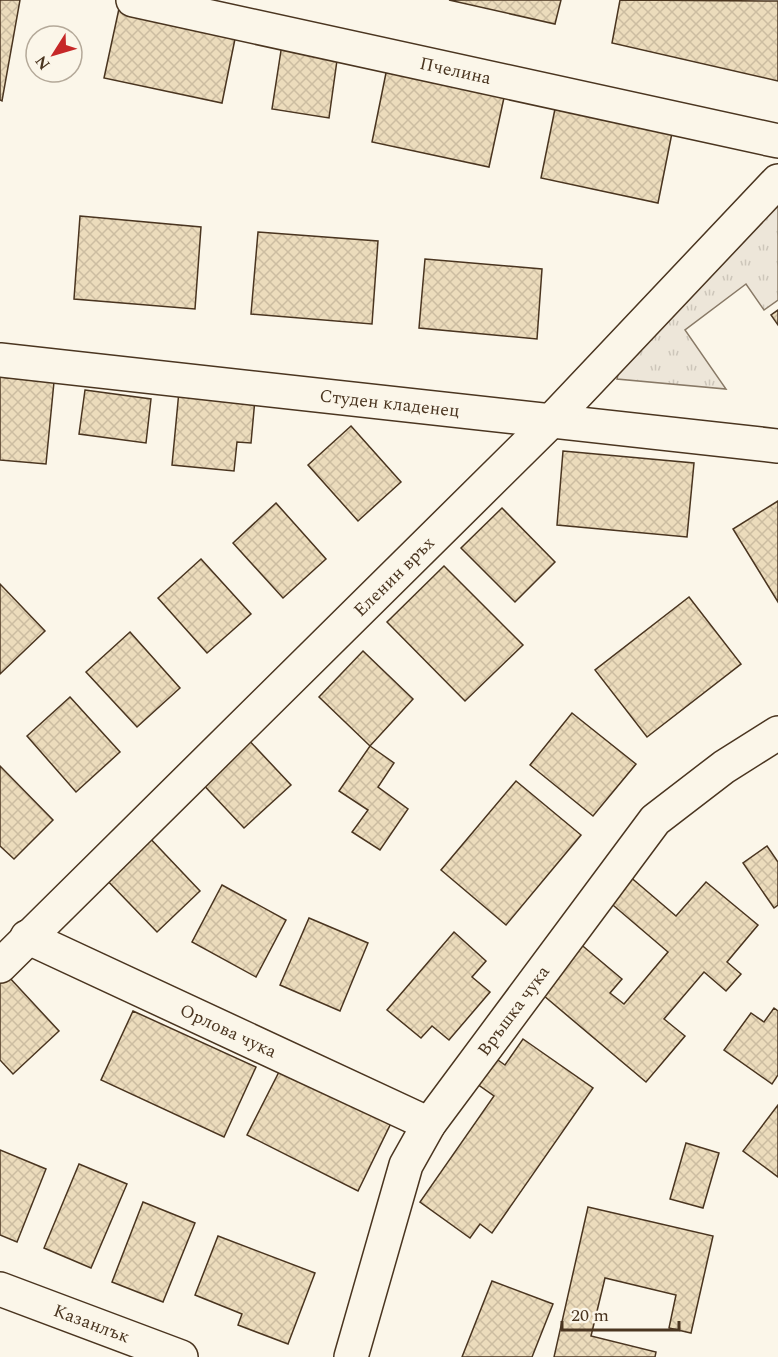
<svg xmlns="http://www.w3.org/2000/svg" width="778" height="1357" viewBox="0 0 778 1357" font-family="Spectral,serif">
  <defs>
    <pattern id="grass-tufts" width="24" height="20" patternUnits="userSpaceOnUse" patternTransform="scale(1.5)"><rect width="24" height="20" fill="#ede6d9"/><path d="M3 7l-1-3M5 7V3M7 7l1-3M15 17l-1-3M17 17v-4M19 17l1-3" fill="none" stroke="#cdc6ba"/></pattern>
    <pattern id="building-cross-hatch" width="8" height="8" patternUnits="userSpaceOnUse" patternTransform="scale(1.5)"><rect width="8" height="8" fill="#ecdcbc"/><path d="M0 0l8 8M0 8l8-8" fill="none" stroke="#ccbda1"/></pattern>
  </defs>
  <rect width="100%" height="100%" fill="#fbf6e9"/>
  <polygon fill="url(#grass-tufts)" stroke="#887966" stroke-width="1.5" points="778,205 778,300 764,310 746,284 685,330 726,389 617,379 623,353"/>
  <g fill="url(#building-cross-hatch)" stroke="#4a3520" stroke-width="1.5">
    <polygon points="0,0 20,0 2,101 0,100"/>
    <polygon points="449,0 561,0 555,24"/>
    <polygon points="620,0 778,1 778,81 612,43"/>
    <polygon points="120,4 237,29 222,103 104,78"/>
    <polygon points="282,44 338,53 329,118 272,109"/>
    <polygon points="387,68 505,93 489,167 372,142"/>
    <polygon points="556,104 673,128 658,203 541,178"/>
    <polygon points="80,216 201,227 195,309 74,299"/>
    <polygon points="258,232 378,241 372,324 251,314"/>
    <polygon points="425,259 542,269 537,339 419,328"/>
    <polygon points="778,310 778,325 771,315"/>
    <polygon points="0,377 54,382 46,464 0,460"/>
    <polygon points="85,390 151,399 146,443 79,434"/>
    <polygon points="179,391 255,399 251,443 237,442 234,471 172,465"/>
    <polygon points="351,426 401,482 358,521 308,465"/>
    <polygon points="563,451 694,463 687,537 557,525"/>
    <polygon points="778,501 778,602 733,529"/>
    <polygon points="276,503 326,559 283,598 233,543"/>
    <polygon points="502,508 555,562 515,602 461,548"/>
    <polygon points="201,559 251,614 207,653 158,598"/>
    <polygon points="444,566 523,645 465,701 387,622"/>
    <polygon points="0,584 45,631 0,674"/>
    <polygon points="689,597 741,664 647,737 595,670"/>
    <polygon points="130,632 180,688 137,727 86,672"/>
    <polygon points="363,651 413,699 370,746 319,697"/>
    <polygon points="70,697 120,752 76,792 27,736"/>
    <polygon points="572,713 636,764 593,816 530,765"/>
    <polygon points="244,735 291,785 244,828 197,778"/>
    <polygon points="370,746 394,763 378,787 408,809 380,850 352,832 368,810 339,791"/>
    <polygon points="0,766 53,820 14,859 0,846"/>
    <polygon points="516,781 581,835 506,925 441,870"/>
    <polygon points="145,833 200,891 157,932 102,875"/>
    <polygon points="767,846 778,862 778,905 774,908 743,863"/>
    <polygon points="628,875 676,916 706,882 758,925 727,962 741,974 726,991 704,972 664,1019 685,1036 646,1082 537,990 578,942 622,979 610,993 624,1004 668,952 607,900"/>
    <polygon points="222,885 286,920 256,977 192,942"/>
    <polygon points="309,918 368,943 340,1011 280,985"/>
    <polygon points="454,932 486,961 472,977 490,992 449,1040 432,1026 421,1038 387,1010"/>
    <polygon points="8,976 59,1031 13,1074 0,1060 0,983"/>
    <polygon points="774,1008 778,1011 778,1075 772,1084 724,1050 751,1013 764,1022"/>
    <polygon points="133,1011 256,1067 224,1137 101,1080"/>
    <polygon points="523,1039 593,1088 492,1233 480,1224 470,1238 420,1202 494,1096 470,1079 488,1053 505,1065"/>
    <polygon points="283,1064 393,1119 358,1191 247,1135"/>
    <polygon points="778,1105 778,1177 743,1151"/>
    <polygon points="686,1143 719,1153 703,1208 670,1199"/>
    <polygon points="0,1150 46,1169 17,1242 0,1235"/>
    <polygon points="79,1164 127,1184 91,1268 44,1248"/>
    <polygon points="143,1202 195,1223 163,1302 112,1282"/>
    <polygon points="588,1207 713,1236 691,1333 669,1328 676,1295 605,1278 591,1336 656,1352 655,1357 554,1357"/>
    <polygon points="218,1236 315,1273 288,1344 238,1325 242,1314 195,1295"/>
    <polygon points="492,1281 553,1304 532,1357 462,1357"/>
  </g>
  <g fill="none" stroke-linecap="round" stroke-linejoin="round">
    <defs>
      <g id="street">
        <path id="s1" d="M133,0L778,141"/>
        <path id="s2" d="M0,360L778,446"/>
        <path id="s3" d="M27,937L429,1124"/>
        <path id="s4" d="M0,966L551,421L778,181"/>
        <path id="s5" d="M0,1289L181,1357"/>
        <path id="s6" d="M351,1357L406,1165L429,1124L655,820L724,767L778,733"/>
      </g>
    </defs>
    <use href="#street" stroke="#4a3520" stroke-width="36"/>
    <use href="#street" stroke="#fbf6e9" stroke-width="33"/>
  </g>
  <g text-anchor="middle" stroke-width="4.5" stroke-linejoin="round" paint-order="stroke">
    <g font-size="18" fill="#4a3520" stroke="#fbf6e9">
      <text dy="6" stroke="none"><textPath href="#s1" startOffset="330">Пчелина</textPath></text>
      <text dy="6" stroke="none"><textPath href="#s2" startOffset="392">Студен кладенец</textPath></text>
      <text dy="6" stroke="none"><textPath href="#s4" startOffset="554">Еленин връх</textPath></text>
      <text dy="6" stroke="none"><textPath href="#s6" startOffset="388">Връшка чука</textPath></text>
      <text dy="6" stroke="none"><textPath href="#s3" startOffset="222">Орлова чука</textPath></text>
      <text dy="6" stroke="none"><textPath href="#s5" startOffset="98">Казанлък</textPath></text>
    </g>
  </g>
  <g transform="translate(54 54) rotate(233)"><circle r="28" fill="#fbf6e9" stroke="#b4a999" stroke-width="1.5"/>
  <path d="M0-4.5L10 22L0 15L-10 22Z" fill="#c62828"/>
  <text y="-9" font-size="16" font-weight="bold" text-anchor="middle" fill="#4a3520">N</text>
  </g>
  <path d="M562 1321v9h117v-9" fill="none" stroke="#4a3520" stroke-width="3"/>
  <text x="571" y="1321" font-size="18" fill="#4a3520" stroke="#fbf6e9" stroke-width="4.5" paint-order="stroke">20 m</text>
</svg>
